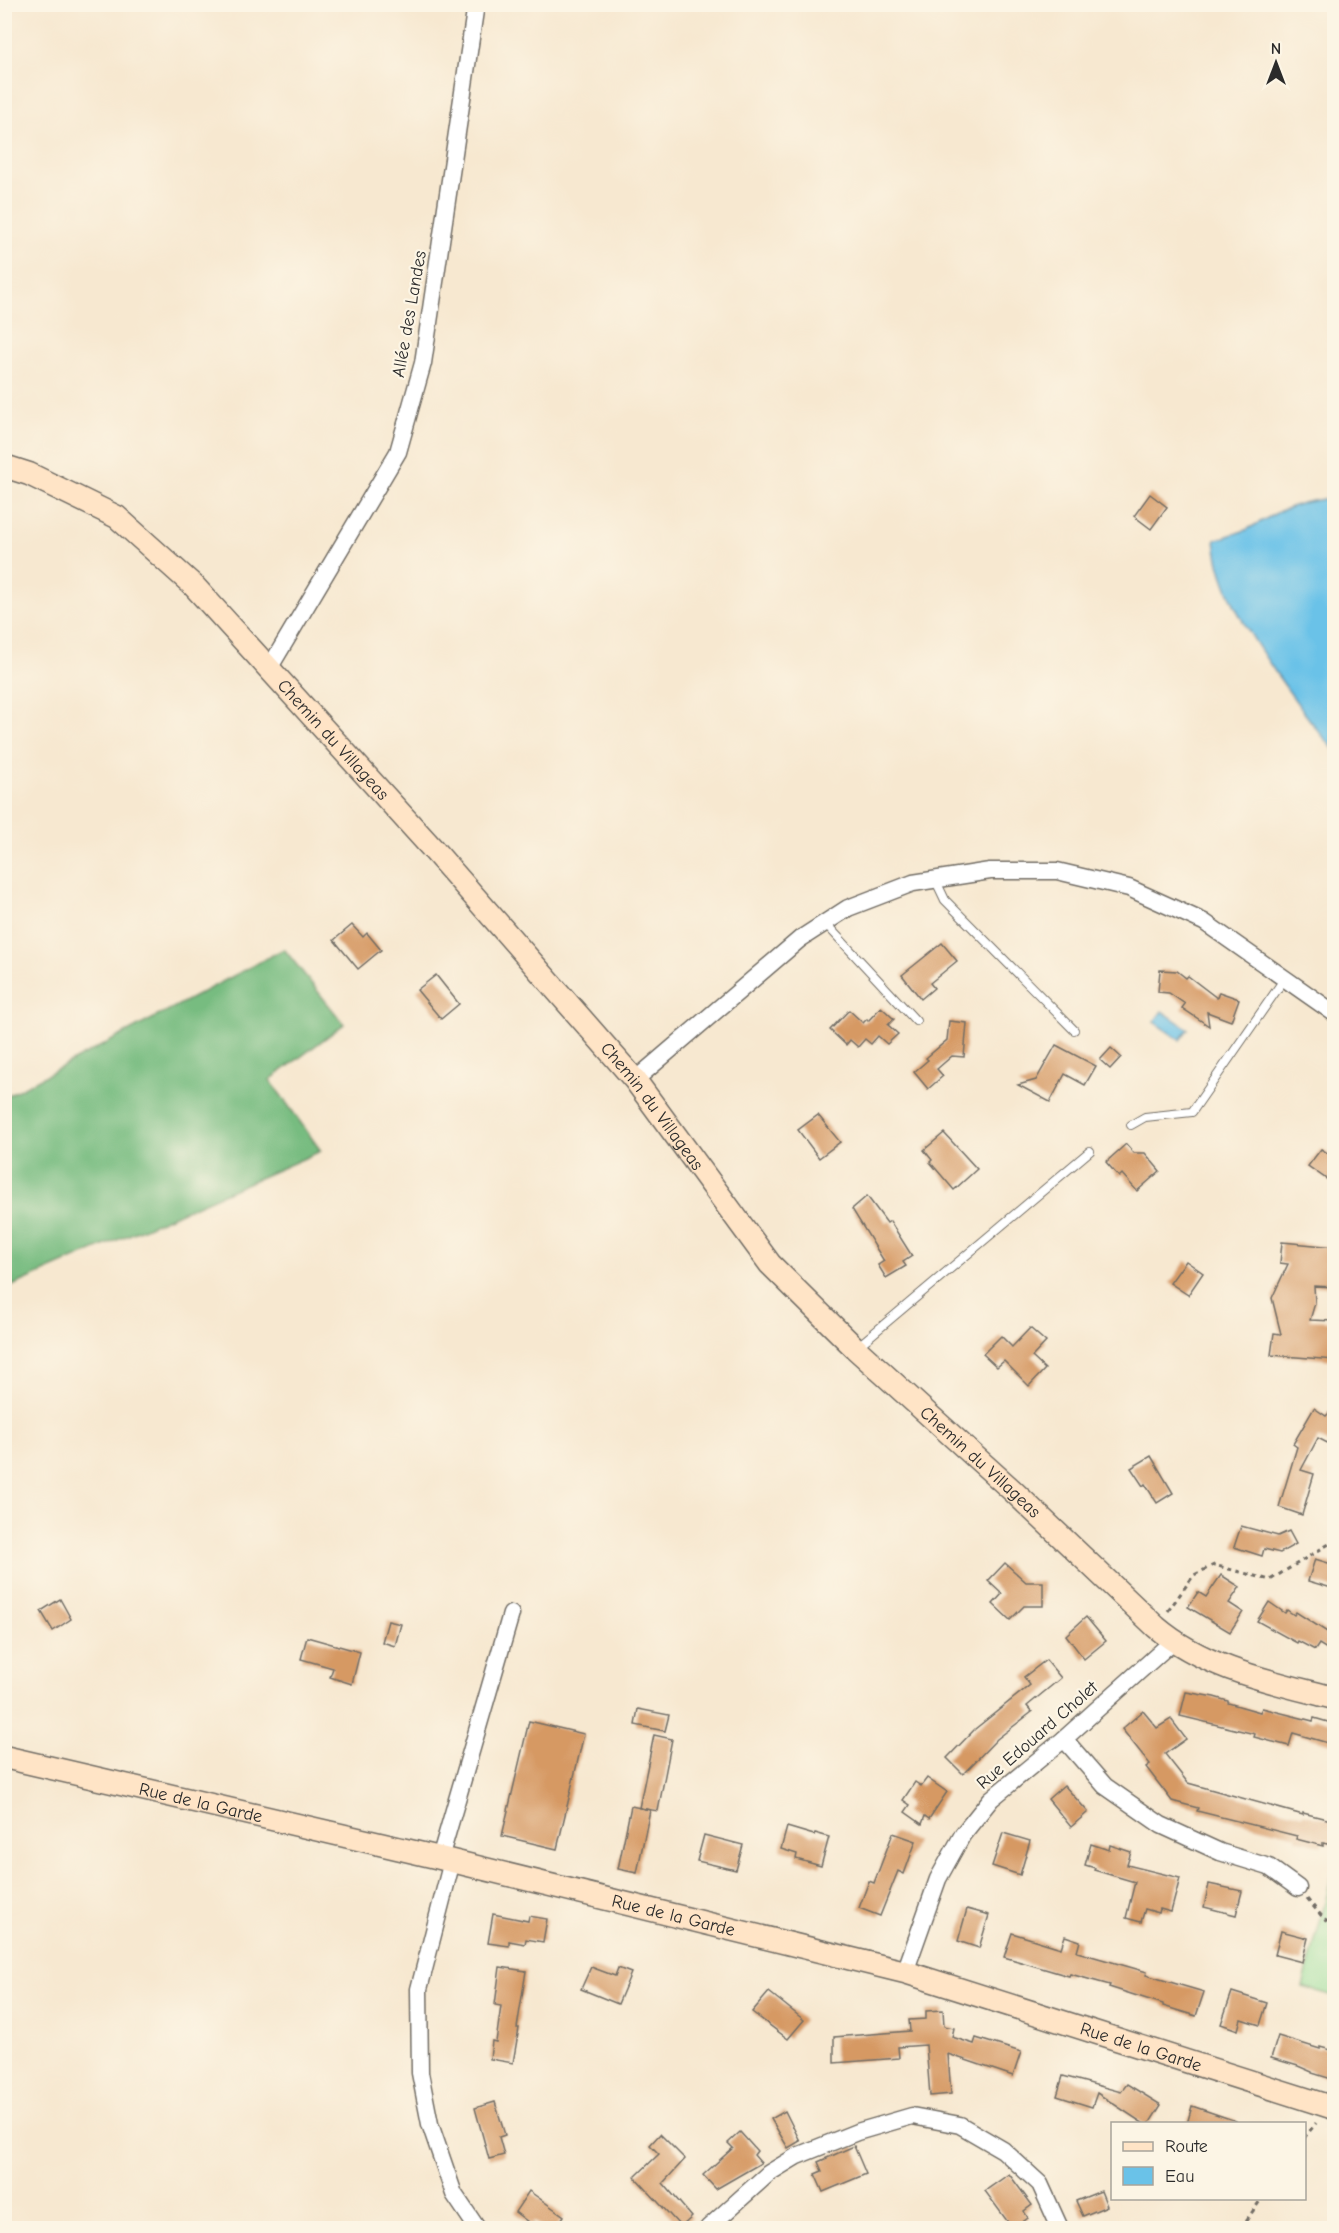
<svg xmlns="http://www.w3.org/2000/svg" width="1339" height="2233" viewBox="0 0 1339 2233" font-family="'Comic Neue',sans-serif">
  <rect width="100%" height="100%" fill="#fcf5e5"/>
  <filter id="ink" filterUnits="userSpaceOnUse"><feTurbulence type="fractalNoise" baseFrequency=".0167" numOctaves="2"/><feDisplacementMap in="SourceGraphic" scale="12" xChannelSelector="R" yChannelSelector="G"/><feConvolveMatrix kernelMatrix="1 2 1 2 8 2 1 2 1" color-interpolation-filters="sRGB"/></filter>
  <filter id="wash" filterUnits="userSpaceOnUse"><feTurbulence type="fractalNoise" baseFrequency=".008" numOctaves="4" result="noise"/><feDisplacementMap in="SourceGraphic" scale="24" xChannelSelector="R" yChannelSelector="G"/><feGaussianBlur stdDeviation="1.35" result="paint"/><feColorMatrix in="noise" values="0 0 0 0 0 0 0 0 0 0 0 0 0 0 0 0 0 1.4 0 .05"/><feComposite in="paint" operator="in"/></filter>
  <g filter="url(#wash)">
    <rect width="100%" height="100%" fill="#f7e8d0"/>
    <polygon fill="#94dd97" stroke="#608461" stroke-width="1.5" points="1334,1868 1334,1996 1303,1987"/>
    <polygon fill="#77bc80" stroke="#517456" stroke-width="1.5" points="284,949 344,1024 270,1080 321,1151 5,1289 5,1097"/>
    <g fill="#6ac2e8" stroke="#4a768a" stroke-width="1.5">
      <path d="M1334,497V749C1313,727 1296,701 1278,676C1250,635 1220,591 1215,540L1246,530L1280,511L1302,503Z"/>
      <polygon points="1162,1011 1188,1029 1180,1040 1154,1022"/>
    </g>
    <g id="blocks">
      <g fill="#d69964">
        <polygon points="1150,494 1167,507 1151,529 1134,516"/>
        <polygon points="352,925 363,937 367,933 381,950 358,969 334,940"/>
        <polygon points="942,943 957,961 930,983 934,988 921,999 902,975"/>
        <polygon points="1160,970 1177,971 1186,978 1188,976 1217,998 1219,992 1239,999 1231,1021 1207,1012 1209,1026 1182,1008 1185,1004 1169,993 1158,992"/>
        <polygon points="436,975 459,1004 441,1019 417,990"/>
        <polygon points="881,1007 894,1019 888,1025 898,1034 887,1044 878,1036 871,1044 865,1039 858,1047 850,1040 846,1045 830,1030 849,1010 863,1023 867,1019 868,1021"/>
        <polygon points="949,1021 967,1023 964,1057 952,1056 937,1069 943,1076 928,1089 914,1072 928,1060 926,1058 947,1040"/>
        <polygon points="1056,1045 1096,1066 1085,1085 1065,1074 1050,1102 1018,1085 1036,1080"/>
        <polygon points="1111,1048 1121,1057 1110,1069 1100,1060"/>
        <polygon points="818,1115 840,1142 819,1158 798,1130"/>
        <polygon points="944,1133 977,1169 954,1190 930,1162 932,1160 924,1150"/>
        <polygon points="1126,1144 1134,1153 1145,1153 1160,1171 1137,1191 1122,1174 1119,1177 1106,1162"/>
        <polygon points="1321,1149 1335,1158 1335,1185 1308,1166"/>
        <polygon points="867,1196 887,1223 890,1221 912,1256 903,1262 906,1266 886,1278 878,1265 884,1261 852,1209"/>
        <polygon points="1282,1242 1335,1247 1335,1287 1314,1286 1315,1303 1310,1320 1335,1321 1335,1360 1271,1355 1274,1333 1281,1334 1272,1298 1288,1264 1280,1263"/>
        <polygon points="1186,1261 1203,1273 1188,1295 1170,1283"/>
        <polygon points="1030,1328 1046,1342 1032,1357 1045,1369 1029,1386 1004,1361 997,1367 983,1354 1001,1336 1012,1347"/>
        <polygon points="1335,1407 1335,1447 1318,1438 1301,1470 1314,1474 1302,1515 1279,1507 1297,1447 1293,1444 1314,1408 1326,1416"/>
        <polygon points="1151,1456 1173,1493 1157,1503 1145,1484 1143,1486 1131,1468"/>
        <polygon points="1241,1526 1278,1536 1289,1531 1296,1544 1280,1553 1264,1549 1262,1556 1234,1547"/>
        <polygon points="1315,1559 1335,1565 1335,1589 1308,1581"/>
        <polygon points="1005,1563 1026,1582 1043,1582 1043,1606 1024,1606 1010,1620 993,1604 1002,1594 988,1581"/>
        <polygon points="1221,1575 1240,1587 1229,1603 1243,1612 1230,1632 1188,1607 1198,1592 1206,1597"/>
        <polygon points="60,1599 71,1619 53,1631 41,1611"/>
        <polygon points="1269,1602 1285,1613 1287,1610 1294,1615 1296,1612 1335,1637 1335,1654 1319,1644 1315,1650 1298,1641 1297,1643 1257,1621"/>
        <polygon points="1086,1617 1106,1641 1084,1659 1066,1635"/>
        <polygon points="388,1621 401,1624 395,1646 382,1642"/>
        <polygon points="307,1637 360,1652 352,1684 330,1677 333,1668 301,1659"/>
        <polygon points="1046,1660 1061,1678 1027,1706 1032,1712 997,1739 963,1774 947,1758 975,1729 1030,1685 1024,1677"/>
        <polygon points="1186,1692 1214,1697 1228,1701 1228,1703 1260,1712 1262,1708 1313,1721 1314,1718 1335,1724 1335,1745 1293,1733 1289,1746 1254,1737 1255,1734 1180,1716"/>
        <polygon points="638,1709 669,1715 665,1731 635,1725"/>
        <polygon points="1143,1711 1157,1728 1171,1719 1186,1739 1165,1754 1188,1783 1303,1815 1303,1813 1335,1821 1332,1845 1323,1843 1323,1846 1296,1839 1297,1836 1197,1811 1198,1808 1172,1801 1146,1767 1150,1764 1122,1729"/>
        <polygon points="529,1721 584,1734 557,1849 502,1836"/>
        <polygon points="654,1735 672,1739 658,1811 639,1808"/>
        <polygon points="927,1778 947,1792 929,1819 925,1816 922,1824 905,1812 910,1805 903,1800 915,1782 921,1786"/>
        <polygon points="1064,1785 1088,1812 1071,1827 1048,1799"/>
        <polygon points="631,1806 650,1810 637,1873 618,1869"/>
        <polygon points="787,1827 814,1835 815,1833 829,1837 821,1866 796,1859 797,1854 781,1849"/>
        <polygon points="893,1833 916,1841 904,1874 898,1871 880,1916 859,1908 869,1881 874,1883"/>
        <polygon points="1003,1833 1030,1841 1020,1875 992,1866"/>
        <polygon points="704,1835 743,1845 736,1870 697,1861"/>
        <polygon points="1091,1844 1109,1850 1110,1845 1131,1852 1127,1865 1180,1878 1171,1912 1160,1909 1159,1913 1145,1909 1141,1922 1126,1918 1135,1882 1094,1870 1095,1868 1085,1865"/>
        <polygon points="1209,1884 1242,1891 1236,1915 1204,1907"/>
        <polygon points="967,1909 989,1915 979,1948 958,1941"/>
        <polygon points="493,1914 528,1921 529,1916 547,1919 543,1942 526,1939 525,1944 509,1941 509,1946 488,1943"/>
        <polygon points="1281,1931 1308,1938 1302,1962 1275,1955"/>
        <polygon points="1012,1933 1061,1948 1065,1936 1080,1941 1077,1952 1147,1972 1146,1975 1204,1992 1196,2016 1163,2006 1163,2004 1109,1987 1110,1985 1070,1974 1069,1976 1004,1957"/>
        <polygon points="500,1967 526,1971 517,2028 519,2028 513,2063 490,2059 492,2041 496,2042 501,2006 495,2005"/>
        <polygon points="591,1967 615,1976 618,1968 631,1973 618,2004 581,1989"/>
        <polygon points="769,1992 804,2020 788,2039 752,2012"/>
        <polygon points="1232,1992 1267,2003 1260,2025 1241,2019 1238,2030 1221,2024"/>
        <polygon points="943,2010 944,2026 954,2028 952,2037 974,2044 976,2038 1021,2052 1013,2076 948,2054 951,2094 930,2096 926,2045 898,2047 899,2058 834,2063 834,2037 910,2031 909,2020 926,2019 926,2011"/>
        <polygon points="1278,2036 1320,2049 1320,2047 1335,2051 1335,2080 1312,2073 1312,2072 1298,2066 1271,2058"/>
        <polygon points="1063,2076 1121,2092 1127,2084 1161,2105 1149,2124 1144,2124 1097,2093 1092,2107 1057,2096"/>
        <polygon points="495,2102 505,2135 499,2137 504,2155 489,2159 475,2108"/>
        <polygon points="1192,2106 1236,2121 1235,2124 1187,2124"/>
        <polygon points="785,2111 800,2141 788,2148 771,2119"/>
        <polygon points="740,2132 757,2151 754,2155 761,2163 716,2189 703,2175 733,2148 728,2143"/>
        <polygon points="660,2134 685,2159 663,2183 692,2217 681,2227 635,2177 659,2154 650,2145"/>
        <polygon points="854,2146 866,2174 823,2192 815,2174 822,2171 818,2162"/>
        <polygon points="1009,2174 1032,2205 1024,2211 1028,2218 1013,2229 985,2191"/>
        <polygon points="529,2191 564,2216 555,2229 543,2229 534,2222 532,2225 515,2212"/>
        <polygon points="1101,2191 1107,2206 1083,2216 1076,2201"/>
      </g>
    </g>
  </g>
  <g filter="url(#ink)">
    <use href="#blocks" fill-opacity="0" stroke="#726d65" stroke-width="1.5"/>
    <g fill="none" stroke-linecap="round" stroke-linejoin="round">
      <defs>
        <g id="lane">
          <polyline points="935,879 945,900 1074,1030"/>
          <polyline points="825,923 916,1021"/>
          <polyline points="1131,1125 1145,1117 1192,1112 1285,978"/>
          <polyline points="856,1348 1090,1151"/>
        </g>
        <g id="street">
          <polyline points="270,667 398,452 423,363 476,4"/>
          <polyline points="635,1080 800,939 848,908 913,883 990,871 1057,871 1129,888 1204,922 1334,1013"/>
          <polyline points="1064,1739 1105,1786 1161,1825 1220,1852 1269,1867 1298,1888"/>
          <polyline points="440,1858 511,1614"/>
          <polyline points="452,1861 419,1989 420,2073 430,2124 454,2194 477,2228"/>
          <polyline points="905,1972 938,1879 963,1834 991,1799 1064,1739 1173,1641"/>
          <polyline points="708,2228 769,2173 797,2156 857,2132 912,2116 960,2125 1003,2150 1040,2184 1060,2228"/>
        </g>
        <g id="secondary">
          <path id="s1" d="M4,466L29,474L117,517L194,586L431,847L635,1080L770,1264L855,1348L1013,1491L1156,1627C1205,1669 1273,1682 1334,1698"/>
          <path id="s2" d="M4,1757L440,1858L905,1972L1334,2108"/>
        </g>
      </defs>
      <use href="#lane" stroke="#726d65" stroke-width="10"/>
      <use href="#street" stroke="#726d65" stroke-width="19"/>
      <use href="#secondary" stroke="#726d65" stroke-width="25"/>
      <g stroke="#726d65" stroke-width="3" stroke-dasharray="4.5 4.5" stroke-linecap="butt">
        <polyline points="1168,1611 1194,1575 1214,1565 1270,1580 1334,1541"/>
        <polyline points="1307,1899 1326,1921 1334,1922"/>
        <polyline points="1304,2138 1316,2123"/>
        <polyline points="1241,2228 1262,2198"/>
      </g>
      <use href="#lane" stroke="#fff" stroke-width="8"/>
      <use href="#street" stroke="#fff" stroke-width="16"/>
      <use href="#secondary" stroke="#ffe4c6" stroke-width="22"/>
    </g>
  </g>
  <g text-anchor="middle" stroke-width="4.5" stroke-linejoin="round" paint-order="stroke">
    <g font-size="18" fill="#2b2b2b" stroke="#fcf5e5">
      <text transform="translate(409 314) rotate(-80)" y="6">Allée des Landes</text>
      <text dy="6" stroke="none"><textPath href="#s1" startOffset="435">Chemin du Villageas</textPath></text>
      <text dy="6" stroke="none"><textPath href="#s1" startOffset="921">Chemin du Villageas</textPath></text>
      <text dy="6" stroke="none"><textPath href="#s1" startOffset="1407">Chemin du Villageas</textPath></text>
      <text transform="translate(1037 1735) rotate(-41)" y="6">Rue Edouard Cholet</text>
      <text dy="6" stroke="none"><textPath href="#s2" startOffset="202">Rue de la Garde</textPath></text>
      <text dy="6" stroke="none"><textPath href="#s2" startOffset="688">Rue de la Garde</textPath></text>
      <text dy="6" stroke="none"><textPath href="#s2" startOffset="1174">Rue de la Garde</textPath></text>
    </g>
  </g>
  <rect width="1339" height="2233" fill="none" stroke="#fcf5e5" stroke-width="24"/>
  <rect x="1111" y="2122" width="195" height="78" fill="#fcf5e5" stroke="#a8a49b" stroke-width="1.5"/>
  <rect x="1123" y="2142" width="30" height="9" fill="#ffe4c6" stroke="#a8a49b" stroke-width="1.5"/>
  <text x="1165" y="2152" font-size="18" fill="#2b2b2b">Route</text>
  <rect x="1123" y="2167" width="30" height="18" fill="#6ac2e8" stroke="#a8a49b" stroke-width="1.5"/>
  <text x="1165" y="2182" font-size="18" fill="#2b2b2b">Eau</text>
  <g transform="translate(1276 63)" stroke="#fcf5e5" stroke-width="4.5" paint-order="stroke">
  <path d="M0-4.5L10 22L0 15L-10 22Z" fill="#2b2b2b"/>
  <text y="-9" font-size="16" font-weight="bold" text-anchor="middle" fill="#2b2b2b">N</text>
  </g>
</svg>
